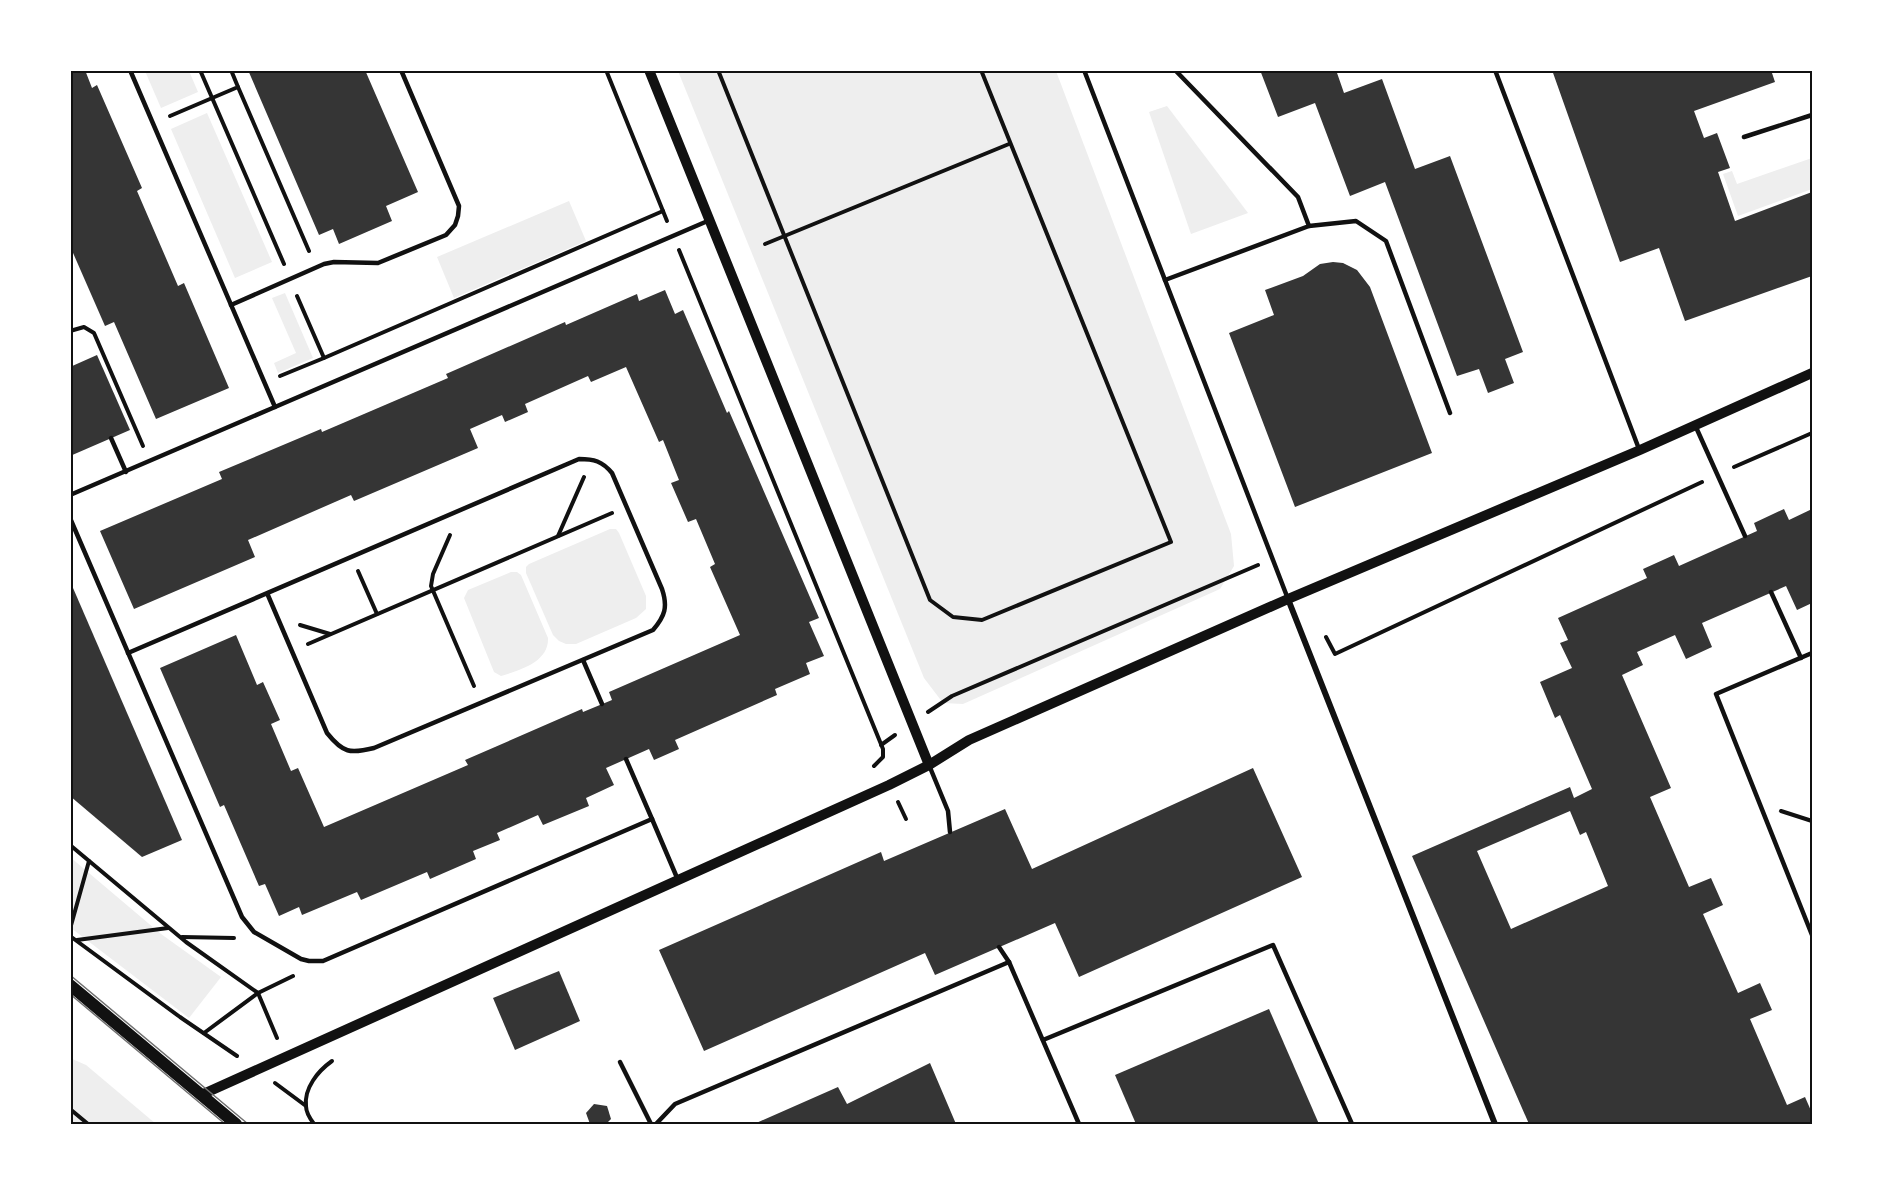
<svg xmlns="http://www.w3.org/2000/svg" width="1883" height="1195" viewBox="0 0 1883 1195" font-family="'IBM Plex Sans',sans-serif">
  <rect width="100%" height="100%" fill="#fff"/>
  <g fill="#eee">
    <polygon points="145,71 189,71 198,92 161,108"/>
    <polygon points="678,71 1056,71 1231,534 1234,566 1220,589 963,704 943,703 924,678"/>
    <polygon points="1167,106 1248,213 1191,234 1149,112"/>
    <polygon points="207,113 272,262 235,278 171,129"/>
    <polygon points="1812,158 1812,189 1738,216 1723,174 1732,171 1737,184"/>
    <polygon points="569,201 586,241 454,298 437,257"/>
    <polygon points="285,293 313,358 278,373 274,363 296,353 272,298"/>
    <polygon points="610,529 616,529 619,533 646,596 646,609 636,618 576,644 566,644 559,641 553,635 526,573 526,567 529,564"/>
    <path d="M511,572H517L521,575L548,638C549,662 520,670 501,676L494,672L464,598L468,590Z"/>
    <polygon points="70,857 161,934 221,977 189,1018 71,928"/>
    <polygon points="70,1058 86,1065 156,1124 71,1124"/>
  </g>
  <g fill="#353535" fill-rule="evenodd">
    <polygon points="70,70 85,70 92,88 97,85 142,188 137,191 178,286 184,283 229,388 156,419 114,322 105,326 70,246"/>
    <polygon points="248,70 365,70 418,192 386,206 392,221 339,244 333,229 319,235"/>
    <polygon points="1260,70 1336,70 1344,93 1382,79 1415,169 1450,156 1523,352 1505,359 1514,383 1488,393 1479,369 1457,376 1385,182 1350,196 1315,103 1278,117"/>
    <polygon points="1552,70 1771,70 1775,82 1694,111 1704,138 1717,133 1730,168 1718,172 1735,221 1812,192 1812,276 1685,321 1659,248 1620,262"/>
    <polygon points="1333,262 1343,263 1357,270 1370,287 1432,453 1295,507 1229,333 1274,315 1265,290 1303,276 1320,264"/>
    <polygon points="665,290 675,314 683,310 727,413 729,411 819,618 809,622 824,656 806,663 810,674 775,689 777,695 675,740 679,749 654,760 649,749 606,768 614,785 586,798 589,806 543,825 538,815 497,833 500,840 473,851 476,859 430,879 427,872 361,900 357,892 302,915 299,907 279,916 265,884 259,886 224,805 220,807 160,668 236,635 257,685 263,682 280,720 271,724 291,771 298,768 324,827 468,765 465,760 582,709 583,712 612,700 609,692 740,635 710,567 715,564 696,519 688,522 671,483 679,480 663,440 659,442 626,367 591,382 588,376 525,404 528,412 505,422 502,415 470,429 478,448 354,501 351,495 248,540 255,557 134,609 100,531 222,479 219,472 321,429 322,432 448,378 446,374 565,322 566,325 637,294 639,301"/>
    <polygon points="97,355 130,430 70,456 70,367"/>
    <path d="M1784,509L1789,520L1812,509V603L1797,610L1786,586L1702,623L1712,647L1686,659L1675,635L1637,652L1643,665L1622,675L1671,788L1650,797L1689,887L1711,878L1723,905L1703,914L1738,993L1760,983L1772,1010L1750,1019L1787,1105L1805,1097L1812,1113V1124H1529L1412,856L1570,787L1574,798L1592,789L1560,715L1555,718L1540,682L1572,668L1560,643L1568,640L1558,618L1647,578L1643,569L1674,555L1679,566L1757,531L1754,523ZM1570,811L1580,835L1586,832L1608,886L1511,929L1477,851Z"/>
    <polygon points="70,581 182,840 142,857 70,796"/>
    <polygon points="1253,768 1302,877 1079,977 1055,923 935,975 925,953 704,1051 659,950 881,852 884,861 1005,809 1032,869"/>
    <polygon points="559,971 580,1021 515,1050 493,998"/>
    <polygon points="1269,1009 1319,1124 1136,1124 1115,1075"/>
    <polygon points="930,1063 956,1124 754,1124 838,1087 847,1104"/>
    <polygon points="594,1104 607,1106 611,1119 606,1124 590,1124 586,1113"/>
  </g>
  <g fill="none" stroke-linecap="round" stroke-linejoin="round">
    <g stroke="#111" stroke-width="4">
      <polyline points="200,70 284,264"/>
      <polyline points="606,70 667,221"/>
      <polyline points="718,70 930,600 953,617 982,620 1171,542 981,70"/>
      <polyline points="238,87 309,251"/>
      <polyline points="170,116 238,87 231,70"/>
      <polyline points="765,244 1009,144"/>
      <polyline points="679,250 883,749 883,757 874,766"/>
      <polyline points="297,296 324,358 663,211"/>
      <polyline points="70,331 84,327 94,333 143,446"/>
      <polyline points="280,376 324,358"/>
      <polyline points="1734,467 1812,433"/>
      <polyline points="450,535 433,574 431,586 474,686"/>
      <polyline points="558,536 584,477"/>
      <polyline points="358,571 377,614"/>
      <polyline points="300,625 330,634"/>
      <polyline points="1326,637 1335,654 1702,482"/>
      <polyline points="308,644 612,513"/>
      <polyline points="928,712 952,696 1258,565"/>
      <polyline points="881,745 895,735"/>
      <polyline points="898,802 906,819"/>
      <polyline points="1781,811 1812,821"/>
      <polyline points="70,845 186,942 258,993 277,1038"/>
      <polyline points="70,929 89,861"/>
      <polyline points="70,936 180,1017 237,1056"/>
      <polyline points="182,937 234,938"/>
      <polyline points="77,940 168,928"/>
      <polyline points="204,1033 258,993 293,976"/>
      <polyline points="275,1083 306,1106"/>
      <polyline points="70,1109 88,1124"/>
      <path d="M314,1124C311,1120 306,1112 306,1106C304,1088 318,1071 332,1061"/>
    </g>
    <g stroke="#111" stroke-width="4.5">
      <polyline points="1084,70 1288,599"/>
      <polyline points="1495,70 1639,449"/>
      <polyline points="1744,137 1812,115"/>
      <polyline points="1309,226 1356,221 1386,241 1450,413"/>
      <polyline points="1165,280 1309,226 1298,197 1175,70"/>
      <polyline points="231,305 324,264 334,262 378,263 446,235 455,225 458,216 459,206 401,70"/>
      <polyline points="275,407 710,220"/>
      <polyline points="1695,425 1745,536"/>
      <polyline points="111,438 126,472"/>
      <polyline points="70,495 275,407 130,70"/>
      <polyline points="70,518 242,917 254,932 301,959 309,961 323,961 652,819 678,880"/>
      <polyline points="1771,592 1801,658"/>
      <path d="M128,653L579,459C594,459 602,461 612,473L662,589C668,607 665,616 653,630L374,748C350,754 343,753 327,733L267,593"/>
      <polyline points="1812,653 1716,694 1812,935"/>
      <polyline points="583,660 602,704"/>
      <polyline points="626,759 652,819"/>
      <polyline points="929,765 948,811 950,832"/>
      <polyline points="999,947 1009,962 1079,1124"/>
      <polyline points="1043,1040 1273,945 1352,1124"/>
      <polyline points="620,1062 651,1124"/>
      <polyline points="656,1124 675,1104 1009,962"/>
    </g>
    <polyline stroke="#111" stroke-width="6" points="1288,599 1495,1124"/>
    <g stroke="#111" stroke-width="10">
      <polyline points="649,70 929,765"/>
      <polyline points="201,1095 889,785 929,765 969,740 1288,599 1640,450 1812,373"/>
    </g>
    <polyline stroke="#111" stroke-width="12" points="70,985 236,1124"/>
    <g stroke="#707070" stroke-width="1.5">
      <polyline points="70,975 248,1124"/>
      <polyline points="70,994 225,1124"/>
    </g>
  </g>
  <rect width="1883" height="1195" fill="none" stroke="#ffffff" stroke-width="144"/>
  <rect x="72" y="72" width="1739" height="1051" fill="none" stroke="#111" stroke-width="2"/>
</svg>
